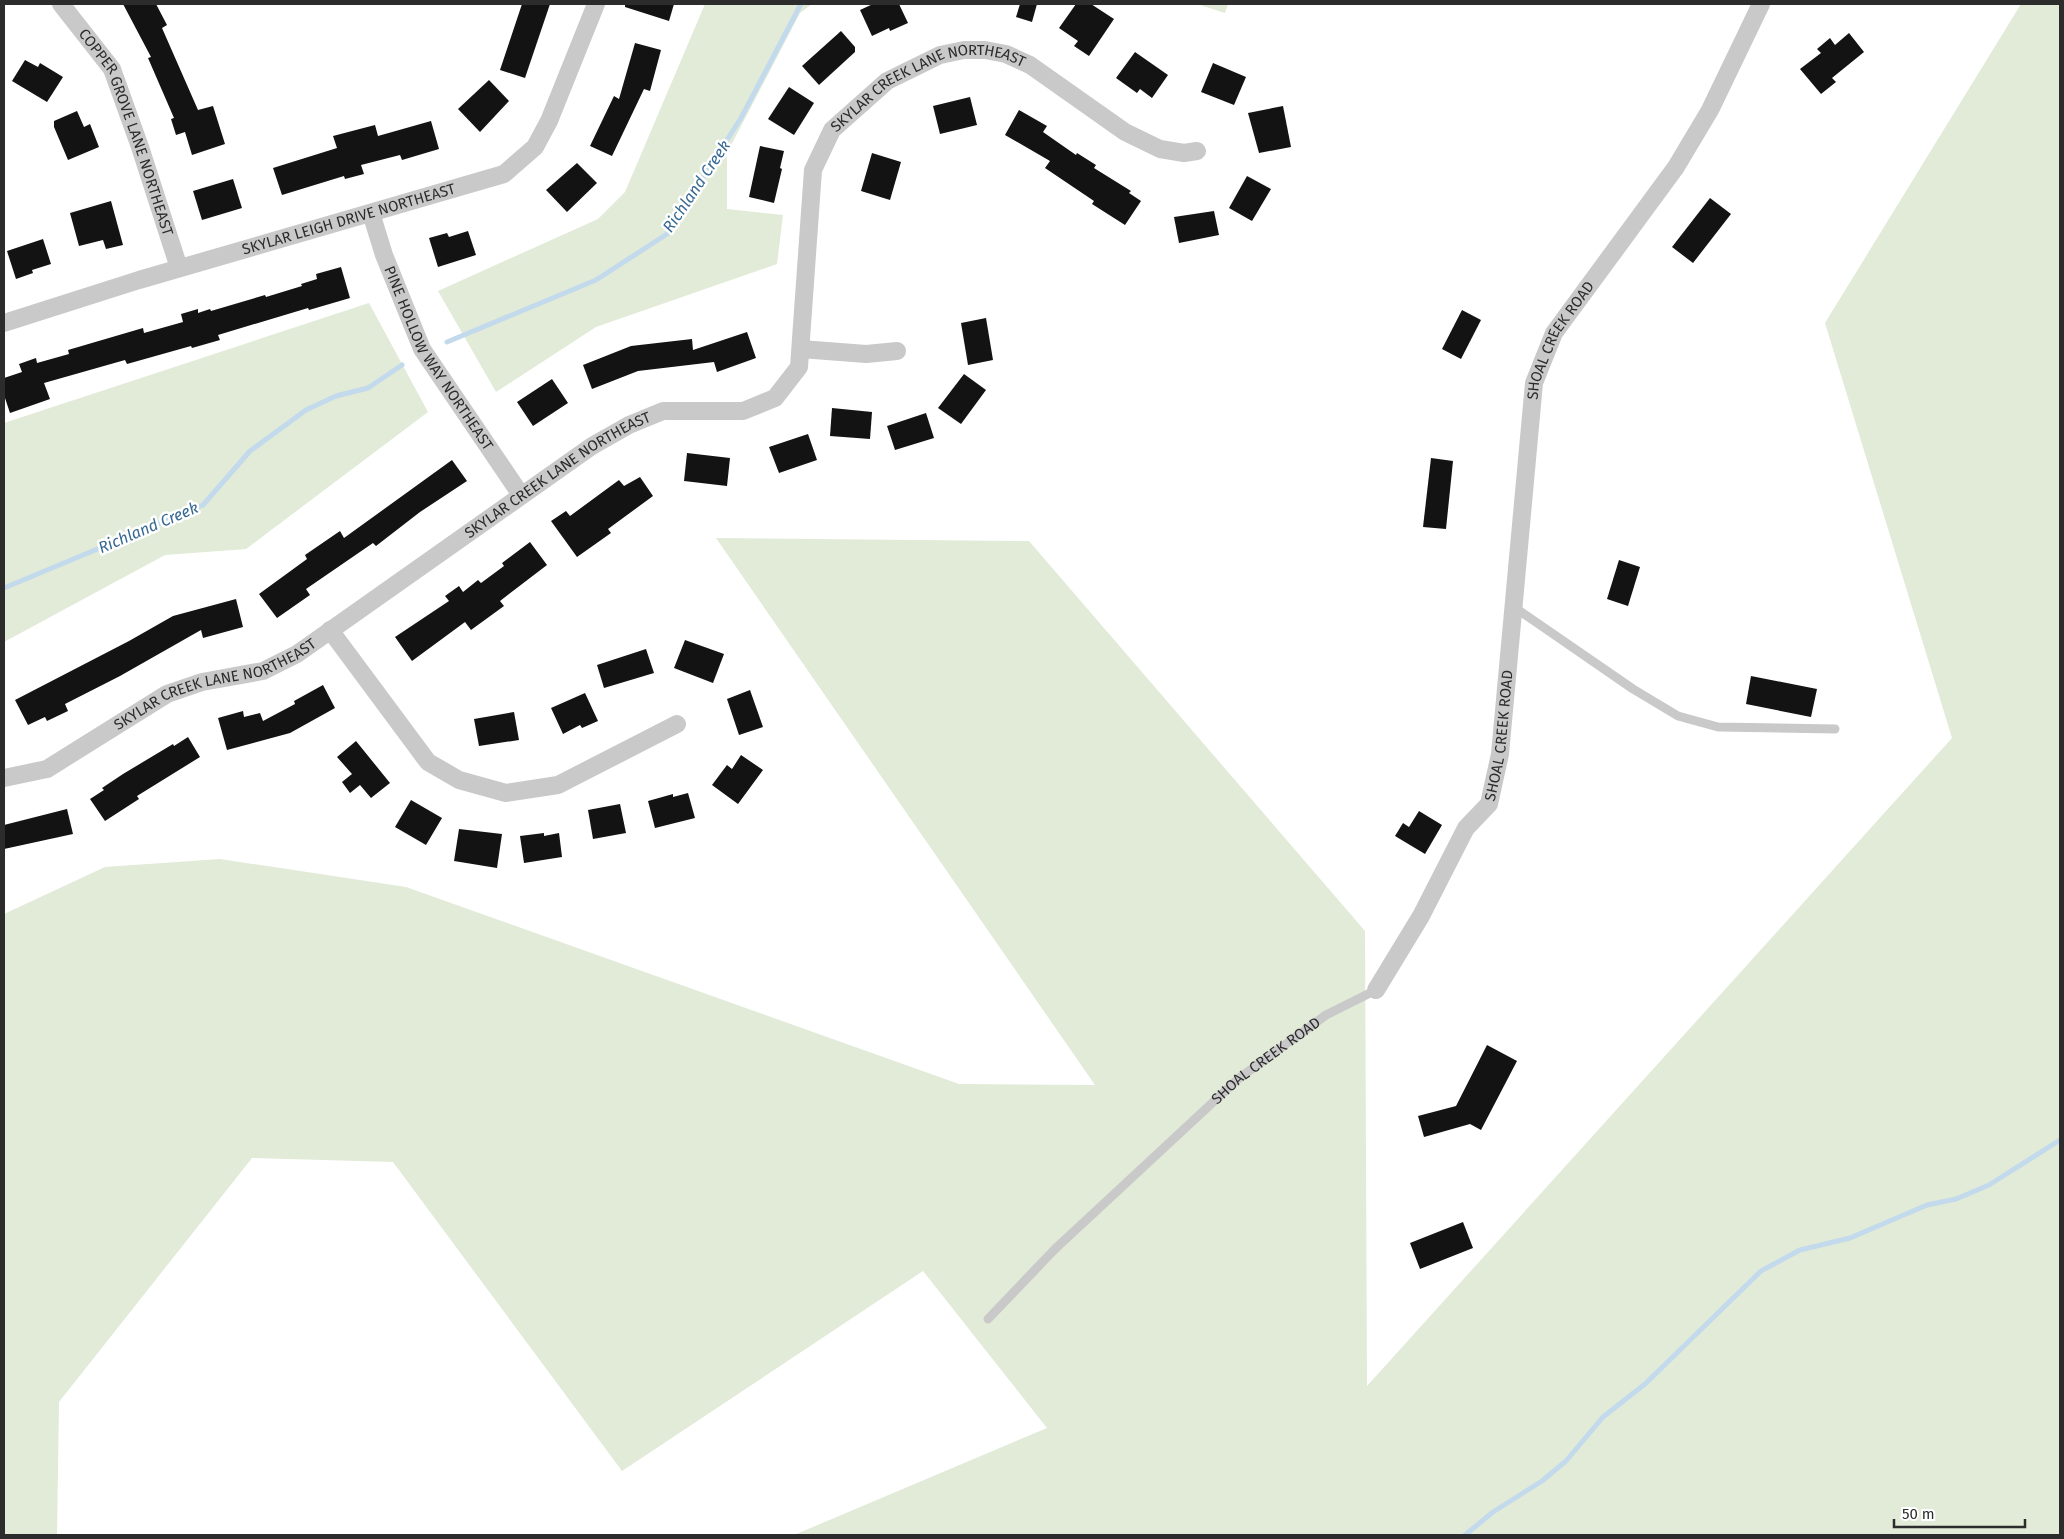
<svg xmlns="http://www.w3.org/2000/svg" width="2064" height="1539" viewBox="0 0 2064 1539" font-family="'Fira Sans',sans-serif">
  <rect width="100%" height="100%" fill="#fff"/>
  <g fill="#e1ebd8">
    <polygon points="705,4 812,4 800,13 727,153 727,209 783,215 777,264 596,327 496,392 438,291 598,219 625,192"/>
    <polygon points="1197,4 1228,4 1225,13"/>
    <polygon points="2021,4 2060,4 2060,1535 794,1535 1047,1428 923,1271 622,1471 393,1162 252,1158 59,1402 57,1535 4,1535 4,914 105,867 220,859 406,887 959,1084 1095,1085 716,538 1029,541 1365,931 1367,1386 1952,738 1825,323"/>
    <polygon points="369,303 428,412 246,549 165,555 4,642 4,423"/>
  </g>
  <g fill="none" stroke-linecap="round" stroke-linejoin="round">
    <g stroke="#c3daec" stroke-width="5">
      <polyline points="447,342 596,280 667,234 741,118 801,4"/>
      <polyline points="4,588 203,505 250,451 306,410 336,396 368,388 402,365"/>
      <polyline points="1465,1535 1493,1512 1542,1481 1566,1461 1603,1417 1645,1384 1761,1271 1800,1250 1850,1238 1927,1205 1956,1199 1989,1185 2060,1140"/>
    </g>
  </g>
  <g fill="#131313">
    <polygon points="123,4 156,4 167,25 162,28 198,110 213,106 225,144 192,155 185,132 176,135 171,119 174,118 148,58 151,57"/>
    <polygon points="522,4 550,4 525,78 500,70"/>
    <polygon points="625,4 674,4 669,21 625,7"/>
    <polygon points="873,4 899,4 908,23 890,31 889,28 872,36 860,10"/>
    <polygon points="1020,4 1037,4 1032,22 1016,17"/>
    <polygon points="1076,4 1091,4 1114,19 1089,56 1074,46 1078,41 1059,28"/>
    <polygon points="841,31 855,47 855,52 819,85 802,66"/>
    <polygon points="1849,33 1864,52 1832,78 1836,82 1821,94 1800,69 1821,53 1817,49 1830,38 1835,45"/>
    <polygon points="635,43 661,50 650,91 644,89 612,156 590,146 614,96 619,99"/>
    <polygon points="1135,52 1168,75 1152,98 1140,89 1137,93 1116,78"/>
    <polygon points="25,60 38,67 40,63 63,77 47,102 12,81"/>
    <polygon points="1213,63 1246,77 1234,105 1201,92"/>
    <polygon points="489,80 509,101 480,132 458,109"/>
    <polygon points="789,87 814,103 794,135 768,119"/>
    <polygon points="970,97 977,125 940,134 933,106"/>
    <polygon points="1283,106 1291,147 1259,153 1248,113"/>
    <polygon points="1019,110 1047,126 1043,132 1076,155 1077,153 1096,165 1094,168 1131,191 1129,193 1141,201 1125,225 1092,204 1094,201 1045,168 1050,161 1005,135"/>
    <polygon points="77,111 84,127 90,124 99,147 68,160 54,127 54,121"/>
    <polygon points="431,121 439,149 402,160 400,155 361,165 364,174 345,179 344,176 282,195 273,168 337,148 333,136 375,125 378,136"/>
    <polygon points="760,146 784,151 780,168 782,169 774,203 749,197"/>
    <polygon points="872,153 901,162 890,200 861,191"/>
    <polygon points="577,163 597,183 567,212 546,190"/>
    <polygon points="1247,176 1271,189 1252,221 1229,208"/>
    <polygon points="233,179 242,208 202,220 193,191"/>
    <polygon points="1710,198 1731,214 1693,263 1672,247"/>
    <polygon points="111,201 123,245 106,249 103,240 79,246 70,213"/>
    <polygon points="1214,211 1219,235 1179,243 1174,217"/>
    <polygon points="468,231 476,255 438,267 429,238 447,233 449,237"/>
    <polygon points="43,239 51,264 32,270 33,273 16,279 7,251"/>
    <polygon points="341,267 350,298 309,310 308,308 218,335 220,340 192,348 191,346 127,364 125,360 44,383 50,399 10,413 4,395 4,378 22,372 19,364 36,358 37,363 69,354 68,350 143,328 144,333 183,322 181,314 198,309 198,313 210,309 211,311 265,295 266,297 302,286 301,284 317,279 316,274"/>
    <polygon points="1462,310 1481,320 1461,359 1442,349"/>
    <polygon points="986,318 993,360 968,365 961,323"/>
    <polygon points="747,332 756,358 717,372 714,362 638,371 592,389 583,365 631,346 692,339 693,350"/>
    <polygon points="964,374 986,390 961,424 938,408"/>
    <polygon points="552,379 568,403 533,426 517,402"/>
    <polygon points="832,408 872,412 870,439 830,436"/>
    <polygon points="926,413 934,438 895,450 887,426"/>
    <polygon points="808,434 817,460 779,473 769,447"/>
    <polygon points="687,453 730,458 727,486 684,481"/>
    <polygon points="1431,458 1453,461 1446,529 1423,527"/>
    <polygon points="452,460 467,481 420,512 376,546 373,543 306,589 310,595 277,618 259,594 307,559 305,555 340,531 344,538"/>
    <polygon points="640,477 653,496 608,529 611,533 577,557 551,521 566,511 570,516 619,480 624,486"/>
    <polygon points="530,542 547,565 500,601 504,606 471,630 465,622 412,661 395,637 449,601 445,596 459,586 463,592 478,580 481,583 504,566 502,563"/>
    <polygon points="1619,560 1640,567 1628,606 1607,599"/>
    <polygon points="236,599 243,627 203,638 201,630 120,676 65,704 68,711 47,721 45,717 28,725 15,700 129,641 173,616"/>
    <polygon points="685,640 724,654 713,683 674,668"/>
    <polygon points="646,649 654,673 604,688 597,665"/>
    <polygon points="1751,676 1817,689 1811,717 1746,704"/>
    <polygon points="323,685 335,708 290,733 227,750 218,718 243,711 244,717 260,713 263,721 295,704 294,701"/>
    <polygon points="750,690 763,727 739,735 727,699"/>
    <polygon points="585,693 598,721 582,728 580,725 563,734 551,708"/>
    <polygon points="514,712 519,740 479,746 474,719"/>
    <polygon points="188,737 200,757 137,796 139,799 105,821 90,799 104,790 102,788 123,774 173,744 174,746"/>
    <polygon points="356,741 390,783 371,798 360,785 350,793 342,782 352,774 337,757"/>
    <polygon points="741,755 763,770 738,804 712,785 727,765 732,769"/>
    <polygon points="688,793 695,818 655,828 648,801 673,794 673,797"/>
    <polygon points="411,800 442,818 426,845 395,827"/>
    <polygon points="620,804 626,833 593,839 588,810"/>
    <polygon points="67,809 73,834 4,849 4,825"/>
    <polygon points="1419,811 1442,825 1425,854 1395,836 1403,823 1409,827"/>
    <polygon points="459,829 502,834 497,868 454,861"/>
    <polygon points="544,833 544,836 559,833 562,857 524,863 520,836"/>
    <polygon points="1487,1045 1517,1061 1481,1130 1470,1124 1424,1137 1418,1116 1456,1106"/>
    <polygon points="1463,1222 1473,1248 1420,1269 1410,1243"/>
  </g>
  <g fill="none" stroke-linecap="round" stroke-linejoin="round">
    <g stroke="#c9c9c9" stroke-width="9">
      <polyline points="1514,607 1633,689 1678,716 1718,727 1835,729"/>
      <path id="s1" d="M988,1319L1055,1249L1238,1079L1326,1015L1376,990"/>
    </g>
    <g stroke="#c9c9c9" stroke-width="18">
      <path id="s2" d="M61,4L112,69L140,147L179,268"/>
      <path id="s3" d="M371,213L384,255L422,349L521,495"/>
      <path id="s4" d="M4,323L139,280L504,174L535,147L549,121L596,4"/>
      <polyline points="801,349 866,354 897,351"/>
      <polyline points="330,630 428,762 459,780 506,793 558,785 677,724"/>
      <path id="s5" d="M4,778L47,769L167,694L202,682L263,671L297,654L592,446L629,425L663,411H743L775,398L799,367L813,170L832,130L887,81L940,55L964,50H985L1006,54L1030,65L1125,132L1160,149L1184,153L1197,151"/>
      <path id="s6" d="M1376,990L1421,916L1466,828L1489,804L1500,754L1534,383L1554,333L1676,167L1710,110L1761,4"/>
    </g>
  </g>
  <g text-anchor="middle" stroke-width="5" stroke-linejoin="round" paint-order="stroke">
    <g font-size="15" fill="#2c2c2c" stroke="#fff">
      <text dy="5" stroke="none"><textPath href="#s5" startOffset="1269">SKYLAR CREEK LANE NORTHEAST</textPath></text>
      <text dy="5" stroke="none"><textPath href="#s2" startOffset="146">COPPER GROVE LANE NORTHEAST</textPath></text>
      <text dy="5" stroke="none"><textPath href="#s4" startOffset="360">SKYLAR LEIGH DRIVE NORTHEAST</textPath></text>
      <text dy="5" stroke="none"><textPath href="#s6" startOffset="692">SHOAL CREEK ROAD</textPath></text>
      <text dy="5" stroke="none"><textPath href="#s3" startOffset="161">PINE HOLLOW WAY NORTHEAST</textPath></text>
      <text dy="5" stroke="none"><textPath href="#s5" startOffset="639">SKYLAR CREEK LANE NORTHEAST</textPath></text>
      <text dy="5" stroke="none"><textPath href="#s5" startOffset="234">SKYLAR CREEK LANE NORTHEAST</textPath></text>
      <text dy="5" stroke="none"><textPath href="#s6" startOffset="288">SHOAL CREEK ROAD</textPath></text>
      <text dy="5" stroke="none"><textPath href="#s1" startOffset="380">SHOAL CREEK ROAD</textPath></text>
    </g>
    <g font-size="16" font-style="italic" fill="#376992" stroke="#fff">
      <text transform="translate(696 186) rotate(-56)" y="6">Richland Creek</text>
      <text transform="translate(148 527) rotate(-23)" y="6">Richland Creek</text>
    </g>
  </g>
  <rect width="2064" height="1539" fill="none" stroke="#2c2c2c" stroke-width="10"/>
  <path d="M1894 1519v8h131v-8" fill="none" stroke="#2c2c2c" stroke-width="2.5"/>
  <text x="1902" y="1519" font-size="15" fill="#2c2c2c" stroke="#ffffff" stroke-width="4" paint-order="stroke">50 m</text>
</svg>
